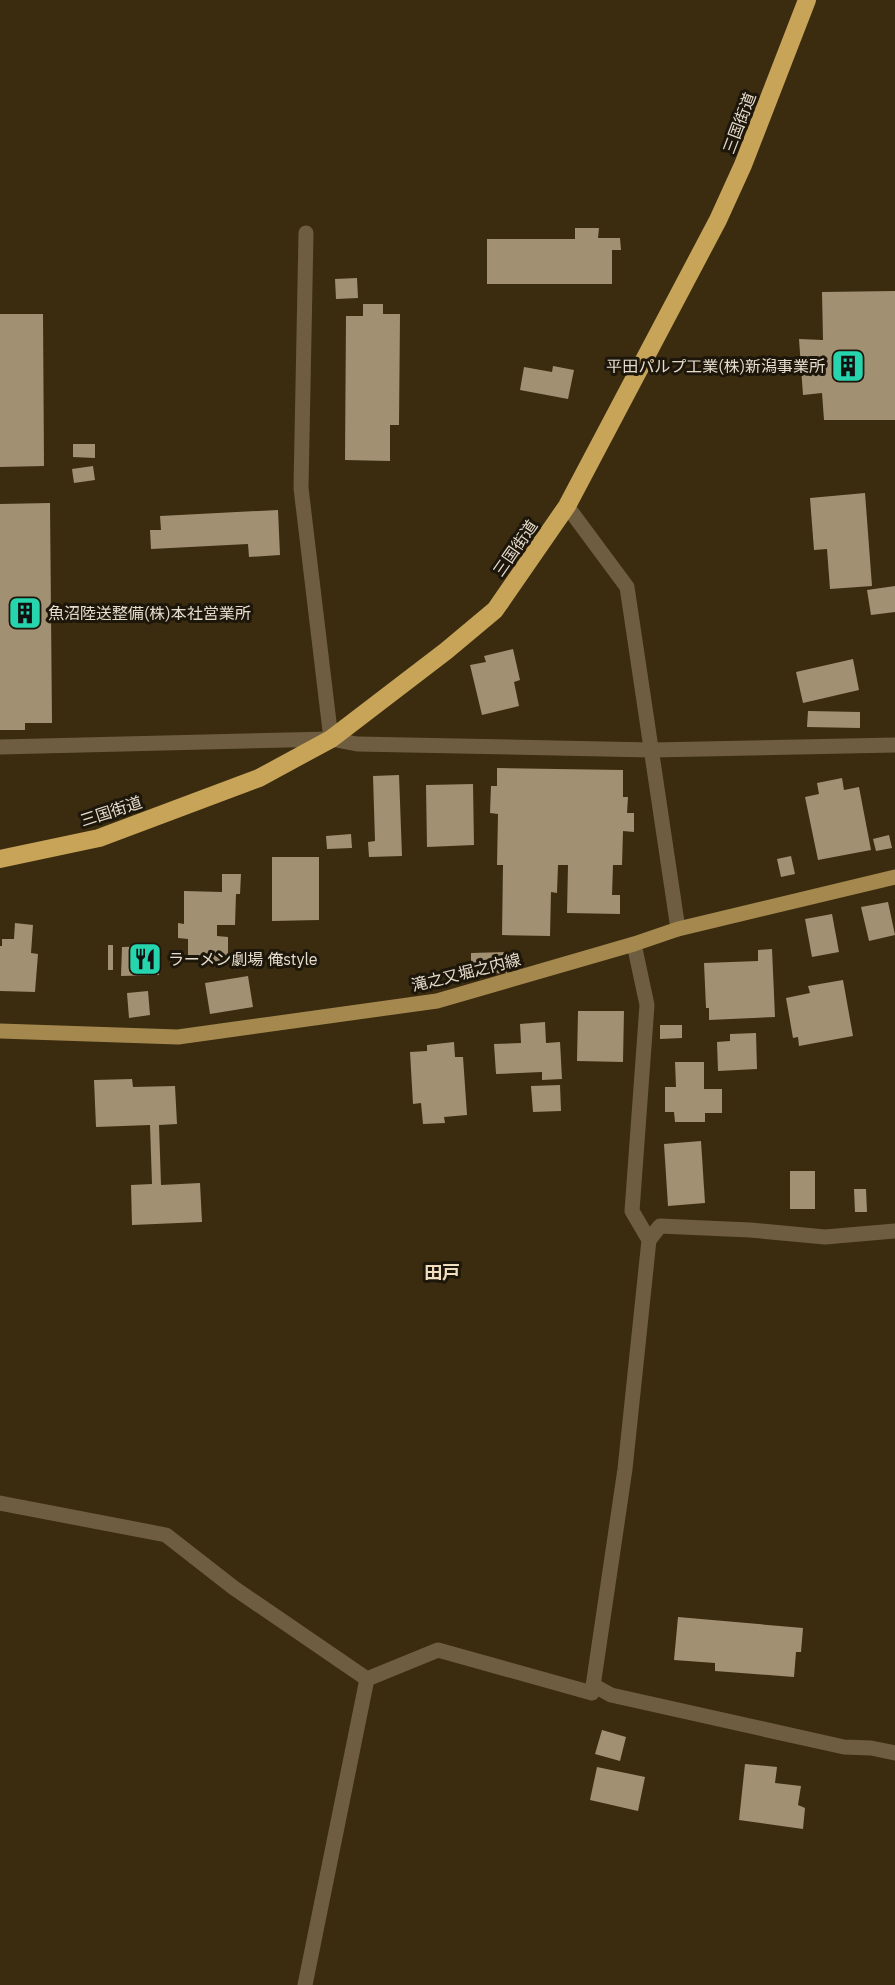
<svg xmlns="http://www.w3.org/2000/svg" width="895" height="1985" viewBox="0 0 895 1985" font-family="'IBM Plex Sans','Noto Sans JP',sans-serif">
  <rect width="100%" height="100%" fill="#3b2c10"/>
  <g fill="#a29072">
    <polygon points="575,228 599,228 598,238 620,238 621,250 612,250 612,284 487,284 487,239 575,239"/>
    <polygon points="357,278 358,298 336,299 335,279"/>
    <polygon points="895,291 895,420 824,420 822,393 803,395 799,339 823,340 822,292"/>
    <polygon points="363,304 383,304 383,314 400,314 399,425 390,425 390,461 345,460 346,316 363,316"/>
    <polygon points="0,314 43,314 44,466 0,467"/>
    <polygon points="553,366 574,370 568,399 520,390 524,367 552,372"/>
    <polygon points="73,444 95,444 95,458 73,457"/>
    <polygon points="93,466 95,480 74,483 72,469"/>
    <polygon points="865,493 872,586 830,589 827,549 814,550 810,498"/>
    <polygon points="50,503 52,723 25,723 25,730 0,730 0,504"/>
    <polygon points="278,510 280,555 249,557 248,544 151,549 150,530 161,530 160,516"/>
    <polygon points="895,586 895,612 871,615 867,590"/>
    <polygon points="513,649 520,680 514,682 519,706 482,715 470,665 486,662 484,656"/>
    <polygon points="853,659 859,690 803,703 796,672"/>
    <polygon points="808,711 860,712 860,728 807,727"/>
    <polygon points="497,768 623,770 623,797 628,797 627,813 634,813 634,832 623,831 622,865 613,865 612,895 620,895 620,914 567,913 568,865 558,865 557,893 551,892 550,936 502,935 503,865 497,865 498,814 490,813 491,786 497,786"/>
    <polygon points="399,775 402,856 369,857 368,842 375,841 373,776"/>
    <polygon points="842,778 844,790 859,787 871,850 818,860 805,797 819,794 817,783"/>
    <polygon points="473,784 474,845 427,847 426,785"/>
    <polygon points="351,834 352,848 327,849 326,836"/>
    <polygon points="889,835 892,848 876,851 873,839"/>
    <polygon points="791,856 795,874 781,877 777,859"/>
    <polygon points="272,857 319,857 319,920 272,921"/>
    <polygon points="222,874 241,874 240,894 236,894 235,925 217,925 217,936 228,937 228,963 204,962 204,957 188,957 188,939 178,938 178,923 184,924 184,891 222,892"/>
    <polygon points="888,902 895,935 869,941 861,907"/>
    <polygon points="832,914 839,952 812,957 805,919"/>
    <polygon points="15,923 33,925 31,953 38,954 35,992 0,991 0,946 2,946 2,939 14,939"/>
    <rect x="108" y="945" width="5" height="25"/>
    <polygon points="159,946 159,975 121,976 122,947"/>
    <polygon points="772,949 775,1017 709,1020 709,1008 706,1008 704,963 758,961 758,950"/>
    <polygon points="507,952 507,973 471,974 471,953"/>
    <polygon points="248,976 253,1007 210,1014 205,983"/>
    <polygon points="843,980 853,1036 799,1046 798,1037 793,1038 786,998 810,993 808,986"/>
    <polygon points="148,991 150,1015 129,1018 127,993"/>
    <polygon points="578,1011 624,1011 623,1062 577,1061"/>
    <polygon points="545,1022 546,1043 560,1042 562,1079 542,1080 542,1072 496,1074 494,1044 521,1043 520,1024"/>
    <polygon points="660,1025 682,1025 682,1038 660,1039"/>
    <polygon points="756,1033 757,1069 718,1071 717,1042 730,1041 730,1034"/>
    <polygon points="454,1042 455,1057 463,1057 467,1115 444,1117 445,1123 423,1124 421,1103 413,1104 410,1052 427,1051 427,1045"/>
    <polygon points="675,1062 704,1062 704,1089 722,1089 722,1113 705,1113 705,1122 675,1122 674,1112 665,1112 665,1087 676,1087"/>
    <polygon points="132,1079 133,1087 175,1086 177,1124 159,1125 161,1185 200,1183 202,1222 132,1225 131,1185 152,1184 150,1125 96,1127 94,1080"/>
    <polygon points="560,1085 561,1111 533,1112 531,1086"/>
    <polygon points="701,1141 705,1203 668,1206 664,1144"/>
    <rect x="790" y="1171" width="25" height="38"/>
    <polygon points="854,1189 866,1189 867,1212 855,1212"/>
    <polygon points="678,1617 803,1628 801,1652 796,1652 794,1677 715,1671 715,1663 674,1660"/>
    <polygon points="602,1730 626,1737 620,1761 595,1754"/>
    <polygon points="745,1764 777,1767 775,1783 801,1786 798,1805 805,1808 803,1829 739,1820"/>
    <polygon points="597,1767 645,1777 638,1811 590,1800"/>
  </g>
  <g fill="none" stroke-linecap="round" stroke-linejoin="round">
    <g stroke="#6f5d41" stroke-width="15">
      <polyline points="306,233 301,488 331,739"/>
      <polyline points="567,506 627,587 678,929"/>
      <polyline points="0,747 331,739 357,744 652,750 895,745"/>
      <polyline points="634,944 647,1005 632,1211 649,1240"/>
      <polyline points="0,1503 166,1535 234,1588 367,1679"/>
      <polyline points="367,1679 438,1650 592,1693 625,1469 649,1240 660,1226 750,1230 825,1237 895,1231"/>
      <polyline points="593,1685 611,1695 844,1747 871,1748 895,1753"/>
      <polyline points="305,1985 367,1679"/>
    </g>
    <polyline stroke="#a4884e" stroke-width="15" points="0,1031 178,1037 437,1001 634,944 678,929 895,877"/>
    <polyline stroke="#c7a457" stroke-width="18" points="0,859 99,838 259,778 331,739 446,651 495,610 567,506 718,220 743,165 807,0"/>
  </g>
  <defs>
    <symbol id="building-square" viewBox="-11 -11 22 22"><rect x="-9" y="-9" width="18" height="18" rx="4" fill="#26d5ae" stroke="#1d160a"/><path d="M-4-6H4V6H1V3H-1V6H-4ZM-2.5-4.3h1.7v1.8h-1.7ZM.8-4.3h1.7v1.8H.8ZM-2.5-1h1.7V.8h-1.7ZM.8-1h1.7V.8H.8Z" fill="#111"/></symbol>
    <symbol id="restaurant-square" viewBox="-11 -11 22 22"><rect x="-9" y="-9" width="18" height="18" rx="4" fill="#26d5ae" stroke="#1d160a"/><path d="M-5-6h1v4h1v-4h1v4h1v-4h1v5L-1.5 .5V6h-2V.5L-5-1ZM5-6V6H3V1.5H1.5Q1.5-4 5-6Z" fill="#111"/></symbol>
  </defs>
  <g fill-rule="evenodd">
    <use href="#building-square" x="829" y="347" width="38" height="38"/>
    <use href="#building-square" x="6" y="594" width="38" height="38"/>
    <use href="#restaurant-square" x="126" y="940" width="38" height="38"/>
  </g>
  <g text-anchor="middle" stroke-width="6" stroke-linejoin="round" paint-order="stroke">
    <g font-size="16" fill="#e6dccc" stroke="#1d160a">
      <text transform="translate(739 123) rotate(-69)" y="6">三国街道</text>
      <text transform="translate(515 548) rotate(-55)" y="6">三国街道</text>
      <text transform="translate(111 811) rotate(-18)" y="6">三国街道</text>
      <text transform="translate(466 972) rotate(-14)" y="6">滝之又堀之内線</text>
    </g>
    <g font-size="16" fill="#e6dccc" stroke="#1d160a" text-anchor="start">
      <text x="825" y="372" text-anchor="end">平田パルプ工業(株)新潟事業所</text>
      <text x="48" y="619">魚沼陸送整備(株)本社営業所</text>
      <text x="168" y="965">ラーメン劇場 俺style</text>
    </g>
    <g font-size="18" font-weight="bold" fill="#f2debe" stroke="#1d160a">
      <text x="442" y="1279">田戸</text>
    </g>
  </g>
</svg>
